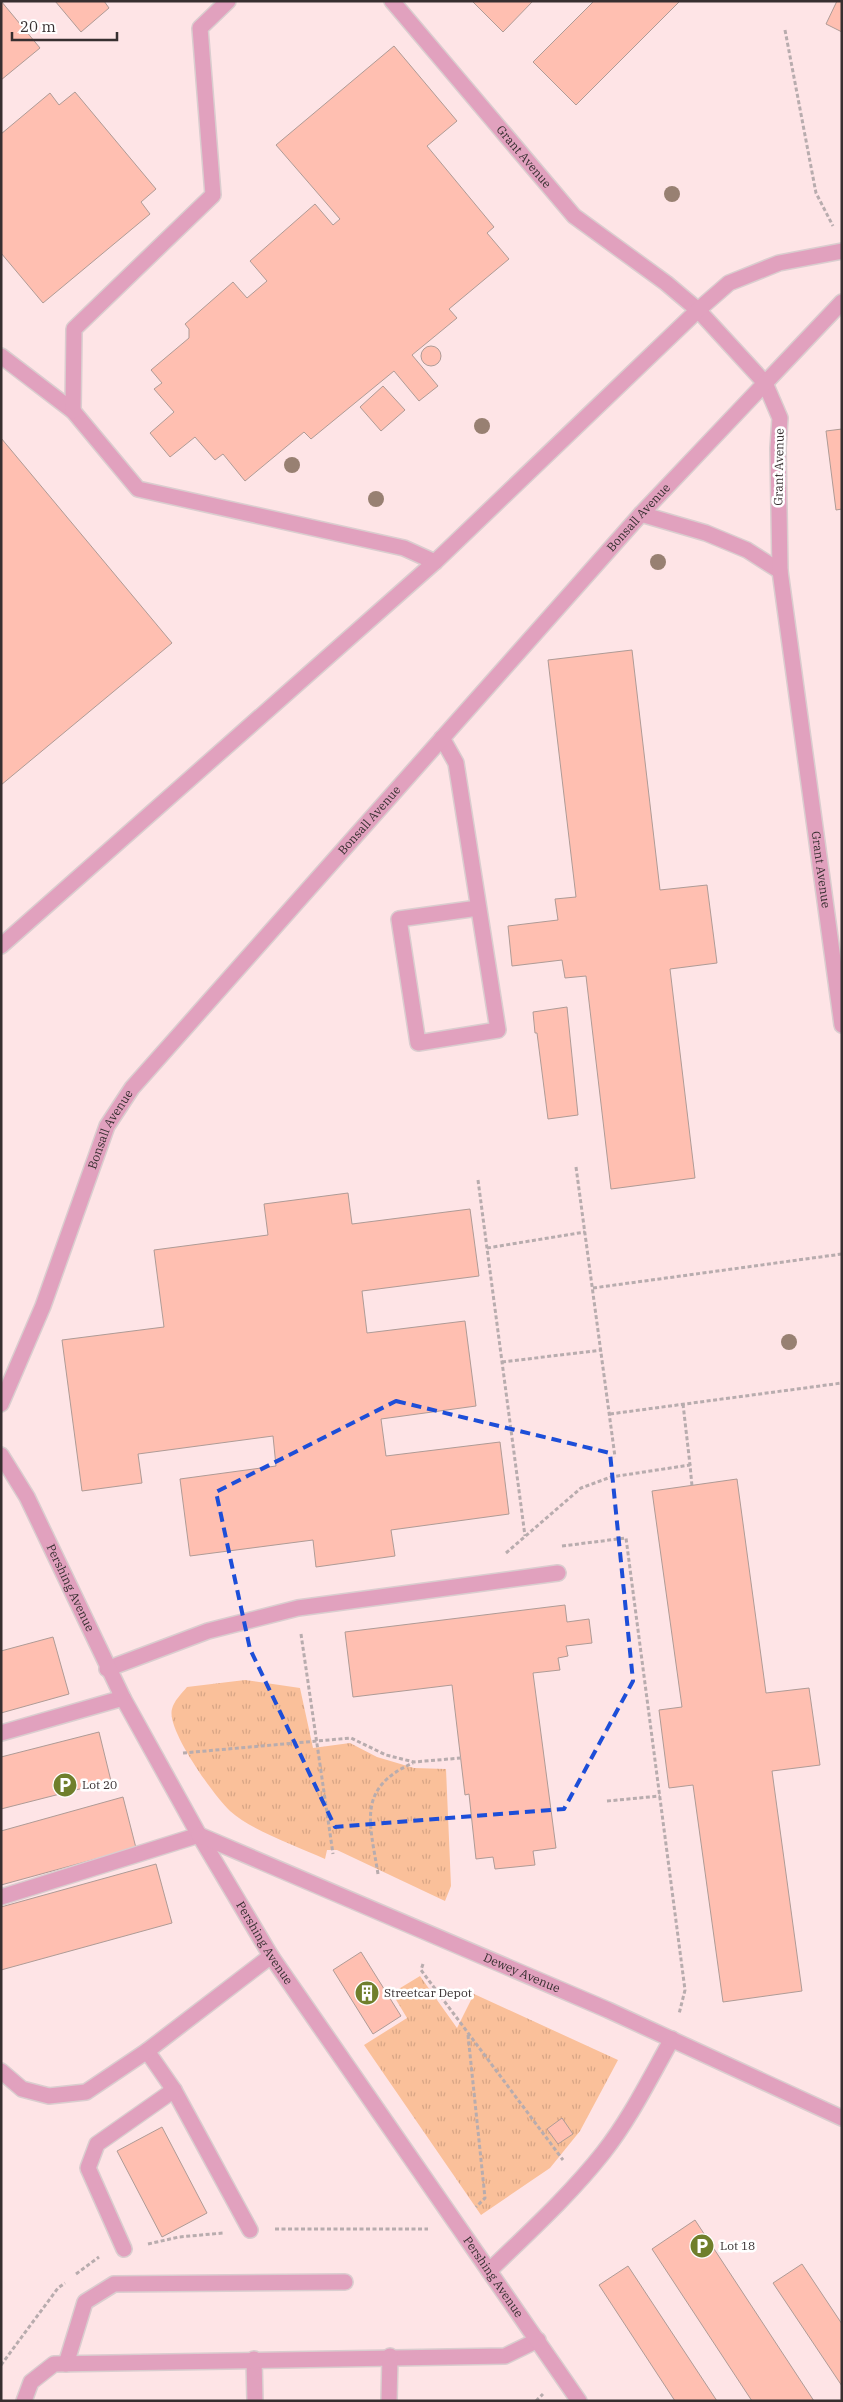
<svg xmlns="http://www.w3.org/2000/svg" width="843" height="2402" viewBox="0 0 843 2402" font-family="'IBM Plex Serif',serif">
  <defs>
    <pattern id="grass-tufts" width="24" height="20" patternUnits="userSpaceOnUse" patternTransform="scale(1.25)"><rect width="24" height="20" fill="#fac09a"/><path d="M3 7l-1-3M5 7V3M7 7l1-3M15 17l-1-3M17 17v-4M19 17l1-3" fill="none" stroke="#d7a585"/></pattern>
  </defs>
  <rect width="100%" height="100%" fill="#fef0f2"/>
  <rect fill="#fee4e6" x="1" y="1" width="841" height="2400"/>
  <g fill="url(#grass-tufts)">
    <path d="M245,1680L300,1688L313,1748L350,1743L377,1757L414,1768L446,1769L451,1886L445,1901L337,1850H327L325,1859C297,1846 252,1831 230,1811C214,1796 166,1729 172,1709C174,1701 181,1694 187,1687Z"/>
    <polygon points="420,1976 457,2028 474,1994 618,2060 580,2131 550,2168 481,2215 364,2045 407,2018 392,1993"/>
  </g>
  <g fill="#ffbfb1" stroke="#af9b96">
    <polygon points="1,1 40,48 1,80"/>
    <polygon points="55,1 104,1 109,8 81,32"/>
    <polygon points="472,1 533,1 503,32"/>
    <polygon points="594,1 680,1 576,105 533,62"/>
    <polygon points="837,1 842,1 842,32 826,24"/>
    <polygon points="394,46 457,121 427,146 494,227 487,233 509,259 449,309 457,318 412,355 438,386 419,401 394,371 311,439 304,432 245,481 223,454 215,460 195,437 170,457 150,433 174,412 154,389 162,383 151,370 189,338 189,329 185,324 233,282 247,298 267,281 250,261 315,204 333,225 340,219 276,145"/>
    <polygon points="75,92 156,189 141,202 150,214 43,303 1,253 1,134 50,93 59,105"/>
    <circle cx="431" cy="356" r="10"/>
    <polygon points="383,386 405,410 381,431 360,407"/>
    <polygon points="842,429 842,509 836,510 826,431"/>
    <polygon points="1,438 172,643 1,785"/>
    <polygon points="632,650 660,890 707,885 717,963 670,969 695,1178 611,1189 586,976 565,978 562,960 512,966 508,926 558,920 555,899 576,897 548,660"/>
    <polygon points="567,1007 578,1115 548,1119 537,1033 535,1033 533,1012"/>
    <polygon points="348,1193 352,1224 470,1209 479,1276 362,1291 367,1333 465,1321 476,1406 381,1419 386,1456 500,1442 509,1514 391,1530 395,1556 316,1567 313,1540 190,1556 180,1479 276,1466 273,1436 138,1454 142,1483 82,1491 62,1340 164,1327 154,1250 268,1235 264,1204"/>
    <polygon points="737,1479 766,1693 809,1688 820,1765 772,1771 802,1991 723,2002 693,1785 669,1788 659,1710 682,1707 652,1491"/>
    <polygon points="565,1605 567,1622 589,1619 592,1643 566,1646 568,1656 558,1658 560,1670 533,1673 556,1848 533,1851 535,1865 495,1869 493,1857 476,1859 469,1794 465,1795 452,1685 353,1697 345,1632"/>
    <polygon points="53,1637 69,1694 1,1713 1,1651"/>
    <polygon points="99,1732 111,1781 1,1809 1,1757"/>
    <polygon points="123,1797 136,1848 1,1885 1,1831"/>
    <polygon points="156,1864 172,1923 1,1970 1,1907"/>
    <polygon points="361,1952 401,2016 373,2034 333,1970"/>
    <polygon points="562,2118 573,2134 558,2144 547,2129"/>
    <polygon points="162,2127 207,2213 162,2237 117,2151"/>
    <polygon points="695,2220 814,2401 752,2401 652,2249"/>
    <polygon points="802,2264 842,2324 842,2386 773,2283"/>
    <polygon points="628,2266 717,2401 675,2401 599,2285"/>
  </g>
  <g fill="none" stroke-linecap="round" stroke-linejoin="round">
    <defs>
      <g id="service">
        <polyline points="1,356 73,411 138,489 404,548 435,562"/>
        <polyline points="73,411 74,329 213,195 200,28 228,1"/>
        <polyline points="641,514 706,533 747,550 780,571"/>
        <polyline points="442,738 456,763 498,1030 418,1043 399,919 478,908"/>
        <polyline points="107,1669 208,1631 298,1608 558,1573"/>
        <polyline points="1,1733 123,1698"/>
        <polyline points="1,1897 199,1835"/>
        <polyline points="147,2051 174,2090 250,2230"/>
        <polyline points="1,2071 22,2089 49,2096 86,2092 147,2051 271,1956"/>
        <polyline points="124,2249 88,2168 97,2144 174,2090"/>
        <path d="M489,2271C528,2233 569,2196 603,2153C630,2119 650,2078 672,2039"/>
        <polyline points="254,2359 255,2401"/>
        <polyline points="66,2364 85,2302 114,2284 345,2282"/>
        <polyline points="24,2401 31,2382 54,2364 505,2356 538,2340"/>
        <polyline points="389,2401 390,2356"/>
      </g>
      <g id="minor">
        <path id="s1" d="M392,1L574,216L666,283L698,310L765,383L780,418L778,448L780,571L842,1025"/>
        <polyline points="1,946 435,562 698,310 729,283 779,263 842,251"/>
        <path id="s2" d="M1,1404L43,1306L107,1126L132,1088L641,514L842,302"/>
        <path id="s3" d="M1,1455L27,1497L123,1698L199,1835L271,1956L579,2401"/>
        <path id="s4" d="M199,1835L608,2010L842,2118"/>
      </g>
    </defs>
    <use href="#service" stroke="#dacdcf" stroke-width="18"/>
    <use href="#minor" stroke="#dacdcf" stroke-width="18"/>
    <g stroke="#b8acae" stroke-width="3" stroke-dasharray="4 2.5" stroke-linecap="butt">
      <polyline points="785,30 816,193 833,226"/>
      <polyline points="576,1167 615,1457"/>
      <polyline points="478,1180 525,1536"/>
      <polyline points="487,1248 585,1232"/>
      <polyline points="593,1288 842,1254"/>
      <polyline points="502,1362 602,1350"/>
      <polyline points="683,1404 690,1465"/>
      <polyline points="610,1414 842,1383"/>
      <polyline points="562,1546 626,1538 685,1990 679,2014"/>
      <polyline points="506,1553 581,1488 611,1477 690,1465 692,1486"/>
      <polyline points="301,1634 333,1854"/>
      <polyline points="183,1753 351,1738 386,1755 414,1762 461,1758"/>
      <polyline points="607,1801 660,1796"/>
      <path d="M378,1874C370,1823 356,1788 413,1763"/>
      <polyline points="423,1964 421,1970 563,2160"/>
      <polyline points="468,2035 485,2198 476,2207"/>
      <polyline points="275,2229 428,2229"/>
      <polyline points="148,2244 179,2237 223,2233"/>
      <polyline points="76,2274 99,2257"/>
      <polyline points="1,2365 58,2288 65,2283"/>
      <polyline points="536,2401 543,2394"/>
    </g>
    <use href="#service" stroke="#e1a1be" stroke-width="15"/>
    <use href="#minor" stroke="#e1a1be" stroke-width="15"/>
  </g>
  <g fill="#988072">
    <circle cx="672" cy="194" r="8"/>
    <circle cx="482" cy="426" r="8"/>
    <circle cx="292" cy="465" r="8"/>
    <circle cx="376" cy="499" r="8"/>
    <circle cx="658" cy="562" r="8"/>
    <circle cx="789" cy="1342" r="8"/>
  </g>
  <path fill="none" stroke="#1d4ed8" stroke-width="4" stroke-dasharray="10 6" stroke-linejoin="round" d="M396,1401L610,1453L633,1681L564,1809L335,1827L250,1649L216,1492Z"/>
  <defs>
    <symbol id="parking-disc" viewBox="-11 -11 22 22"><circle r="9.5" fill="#707f2c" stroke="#fff"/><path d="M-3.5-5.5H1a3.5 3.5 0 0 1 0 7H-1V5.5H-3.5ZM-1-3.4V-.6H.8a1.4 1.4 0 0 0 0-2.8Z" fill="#fff"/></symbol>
    <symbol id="building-disc" viewBox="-11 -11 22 22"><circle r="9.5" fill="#707f2c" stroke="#fff"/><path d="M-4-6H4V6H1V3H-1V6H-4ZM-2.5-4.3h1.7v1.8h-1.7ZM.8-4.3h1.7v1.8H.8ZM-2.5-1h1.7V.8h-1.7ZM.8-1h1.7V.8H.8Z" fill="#fff"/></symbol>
  </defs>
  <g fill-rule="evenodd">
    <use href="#parking-disc" x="51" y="1771" width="28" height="28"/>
    <use href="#building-disc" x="353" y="1979" width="28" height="28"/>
    <use href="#parking-disc" x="688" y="2232" width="28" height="28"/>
  </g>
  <g text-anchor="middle" stroke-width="5" stroke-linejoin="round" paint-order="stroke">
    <g font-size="12" fill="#372f30" stroke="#fff">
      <text dy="4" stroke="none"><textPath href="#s1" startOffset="204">Grant Avenue</textPath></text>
      <text transform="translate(779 467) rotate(-89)" y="4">Grant Avenue</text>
      <text dy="4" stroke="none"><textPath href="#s2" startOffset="1106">Bonsall Avenue</textPath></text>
      <text dy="4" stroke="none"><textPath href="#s2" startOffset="701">Bonsall Avenue</textPath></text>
      <text dy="4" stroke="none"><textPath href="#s1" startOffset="1029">Grant Avenue</textPath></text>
      <text dy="4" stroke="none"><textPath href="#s2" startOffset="296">Bonsall Avenue</textPath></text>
      <text dy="4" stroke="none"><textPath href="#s3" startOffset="150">Pershing Avenue</textPath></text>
      <text dy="4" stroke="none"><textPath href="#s3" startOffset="555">Pershing Avenue</textPath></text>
      <text dy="4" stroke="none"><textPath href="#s4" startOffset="351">Dewey Avenue</textPath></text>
      <text dy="4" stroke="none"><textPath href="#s3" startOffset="960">Pershing Avenue</textPath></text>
    </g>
    <g font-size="12" fill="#372f30" stroke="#fff" text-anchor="start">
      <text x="82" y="1789">Lot 20</text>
      <text x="384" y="1997">Streetcar Depot</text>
      <text x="720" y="2250">Lot 18</text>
    </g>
  </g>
  <rect width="843" height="2402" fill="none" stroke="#372f30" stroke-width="5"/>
  <path d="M12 32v8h105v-8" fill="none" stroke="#372f30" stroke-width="2.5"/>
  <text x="20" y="32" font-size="15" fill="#372f30" stroke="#ffffff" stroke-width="4" paint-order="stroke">20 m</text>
</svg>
